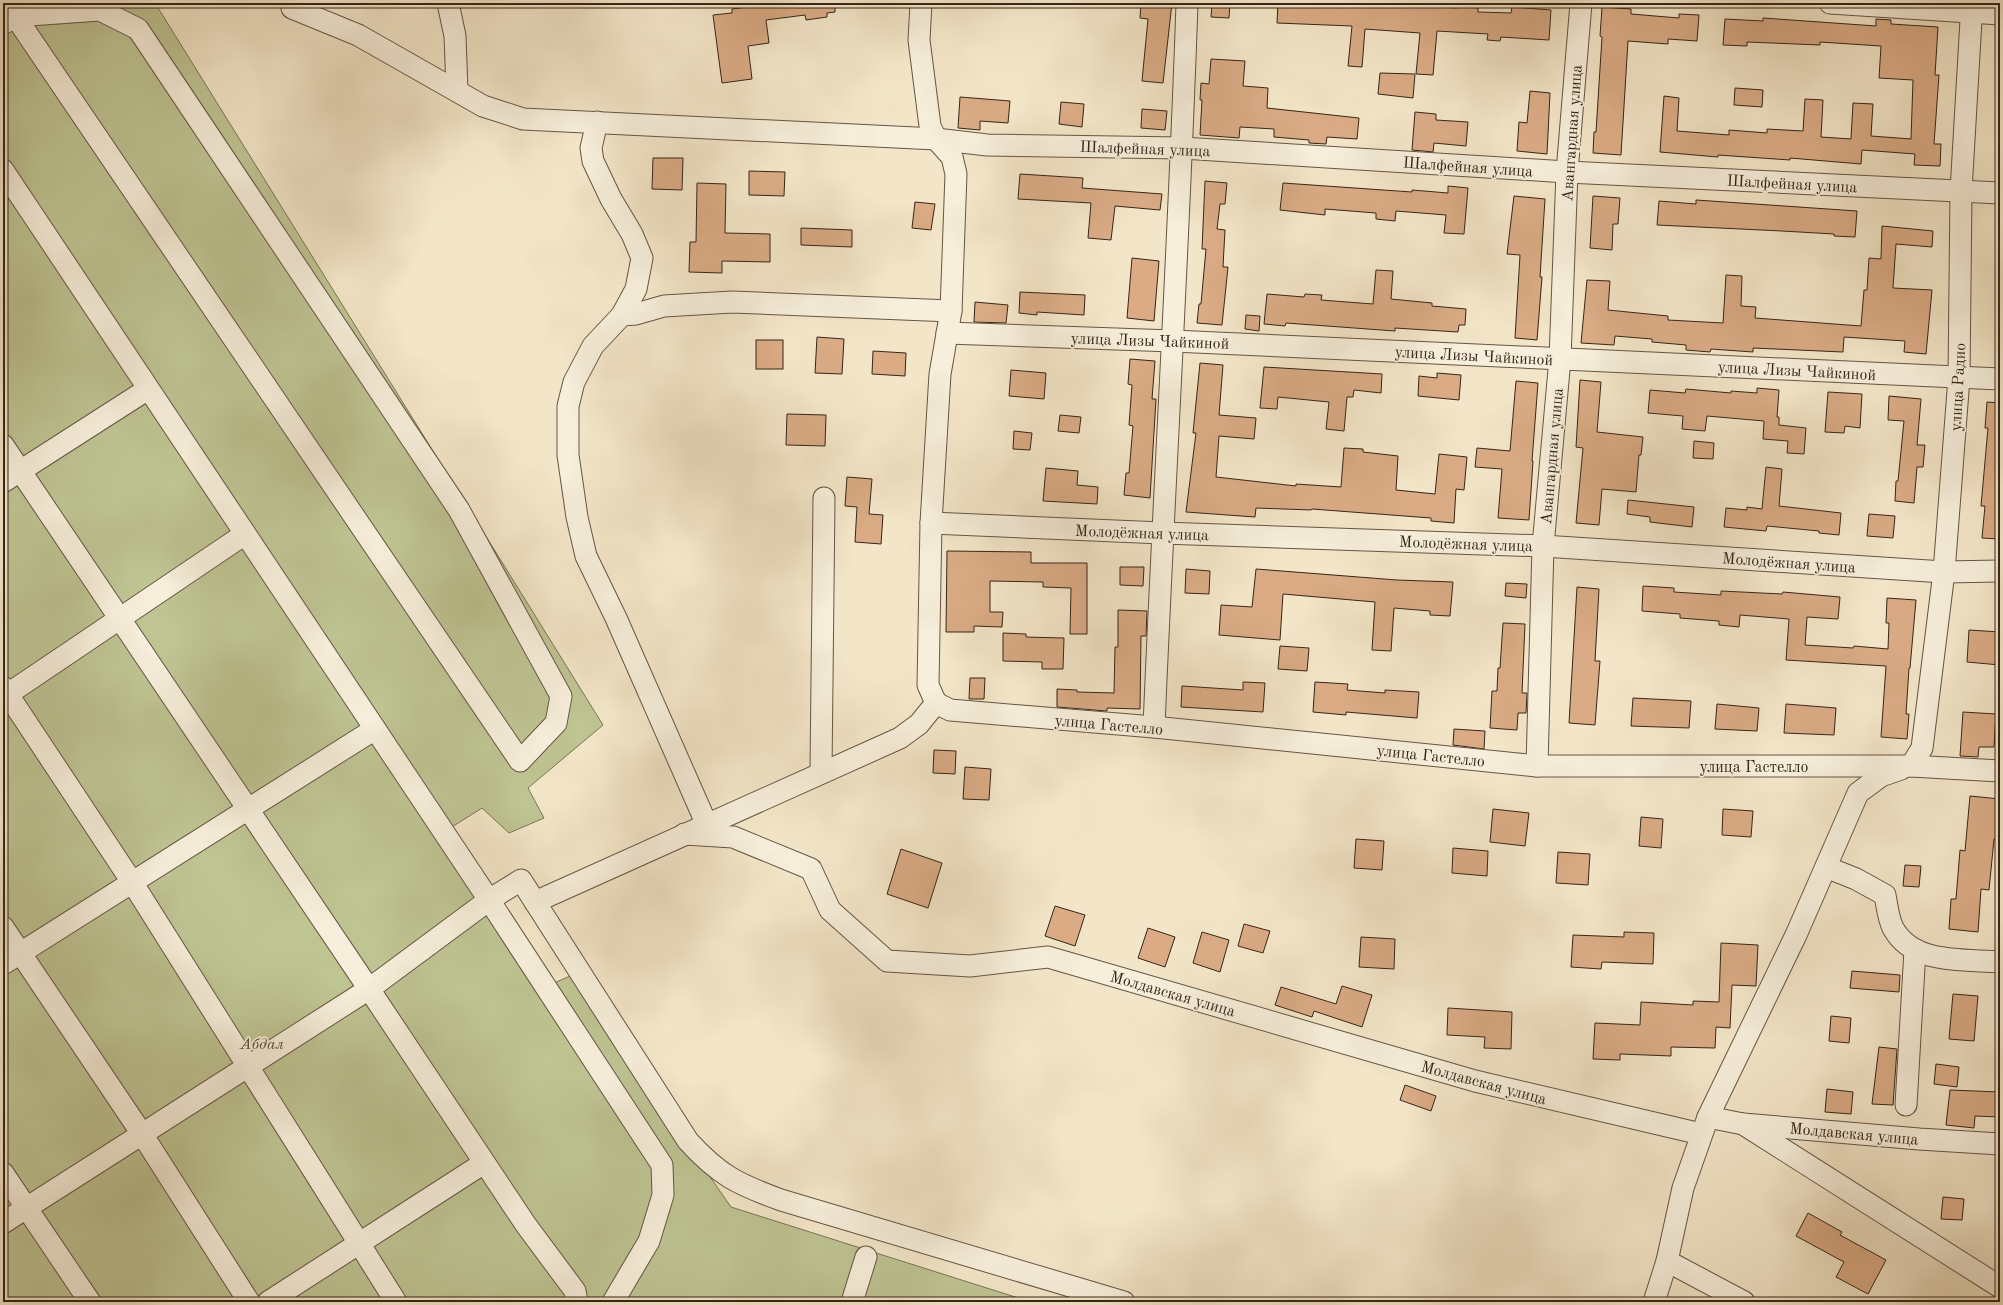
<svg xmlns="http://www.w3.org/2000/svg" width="2003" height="1305" viewBox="0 0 2003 1305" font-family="'Old Standard TT',serif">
  <rect width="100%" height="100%" fill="#f3e6c8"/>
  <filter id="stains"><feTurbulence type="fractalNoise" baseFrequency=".005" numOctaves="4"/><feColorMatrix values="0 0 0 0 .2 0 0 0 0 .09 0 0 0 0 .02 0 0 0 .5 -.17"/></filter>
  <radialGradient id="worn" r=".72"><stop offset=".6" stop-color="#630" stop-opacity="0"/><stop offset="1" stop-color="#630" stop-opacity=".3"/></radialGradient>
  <polygon fill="#bfc493" stroke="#7a7456" points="3,3 155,3 603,725 528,788 544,818 509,833 482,808 436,837 536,991 570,976 731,1207 1031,1302 3,1302"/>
  <g fill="#daab85" stroke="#362518">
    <polygon points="778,3 835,3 835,12 827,13 827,17 806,20 805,15 766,20 769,43 748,46 752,79 722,83 713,15 732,13 732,9"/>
    <polygon points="1141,3 1172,3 1163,83 1142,81 1148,19 1140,18"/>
    <polygon points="1212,3 1230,3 1229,18 1211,17"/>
    <polygon points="1278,3 1343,3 1389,6 1389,3 1399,3 1457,8 1457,6 1478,8 1478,12 1511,13 1512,7 1551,10 1549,40 1501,37 1500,41 1487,40 1488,34 1437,31 1433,75 1416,74 1420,33 1365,29 1362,67 1348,66 1352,26 1277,23"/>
    <polygon points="1602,7 1631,9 1631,14 1679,18 1679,14 1699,15 1697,41 1668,39 1668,44 1628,41 1621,155 1593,153 1594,132 1596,132 1602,37 1600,36"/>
    <polygon points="1763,18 1876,26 1876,19 1891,20 1891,24 1938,27 1935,75 1939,75 1934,144 1941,144 1940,166 1914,165 1915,154 1862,150 1861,164 1790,158 1790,160 1718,155 1718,157 1660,152 1664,96 1679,98 1677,131 1729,135 1729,130 1767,133 1767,129 1803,131 1805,99 1823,100 1821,137 1851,139 1853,103 1873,104 1871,136 1911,139 1913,80 1879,78 1881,46 1820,42 1820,45 1747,42 1747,46 1723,45 1725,19 1763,21"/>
    <polygon points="1211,59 1245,61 1243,86 1268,88 1267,108 1359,118 1357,139 1327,137 1326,144 1309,143 1309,140 1274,137 1274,129 1240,127 1239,138 1200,135 1202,100 1200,100 1201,83 1209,84"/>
    <polygon points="1380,73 1415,74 1413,98 1378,94"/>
    <polygon points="1735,88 1763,90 1762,107 1734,105"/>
    <polygon points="1530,91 1550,93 1547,154 1517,151 1519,122 1527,123"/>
    <polygon points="960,97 1010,101 1008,123 980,121 980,130 958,128"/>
    <polygon points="1061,102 1084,104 1082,127 1059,124"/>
    <polygon points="1142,109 1167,111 1165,130 1141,128"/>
    <polygon points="1415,112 1436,114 1436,120 1468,122 1466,146 1434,143 1433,152 1412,150"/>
    <polygon points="653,158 683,158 682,190 652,189"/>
    <polygon points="749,171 785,172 784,196 749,195"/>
    <polygon points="1020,174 1083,178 1082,188 1162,194 1160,210 1115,206 1111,240 1088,238 1091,203 1018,199"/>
    <polygon points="1205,181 1227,183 1225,204 1220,204 1217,229 1225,230 1223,267 1228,267 1222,325 1197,323 1199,304 1201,304 1206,249 1202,249"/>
    <polygon points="697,183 726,184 725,233 770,234 770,262 722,261 722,273 689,272 690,242 696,242"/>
    <polygon points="1283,183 1412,192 1412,190 1448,193 1448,186 1468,188 1464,234 1444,233 1446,215 1396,211 1395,221 1376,219 1376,213 1325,209 1325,215 1280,210"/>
    <polygon points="1514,196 1545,199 1540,277 1542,277 1537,340 1515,338 1520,255 1507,254"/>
    <polygon points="1593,196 1620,198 1618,224 1613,224 1612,250 1590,248"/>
    <polygon points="1696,200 1857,211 1855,237 1834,236 1834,234 1782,231 1657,225 1659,201 1696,204"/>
    <polygon points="915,202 935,204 931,230 912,228"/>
    <polygon points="1882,226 1933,231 1932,247 1896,244 1893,288 1932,290 1926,354 1904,352 1905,341 1844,337 1843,352 1753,348 1753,352 1711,349 1710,352 1686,350 1686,345 1652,342 1652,339 1615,336 1614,345 1581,343 1587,280 1610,281 1608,310 1668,316 1668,320 1723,323 1726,275 1742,276 1741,306 1756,307 1755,318 1861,326 1864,290 1867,290 1869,258 1881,259"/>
    <polygon points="801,228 852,230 852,247 801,245"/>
    <polygon points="1132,258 1159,261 1154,321 1127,318"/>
    <polygon points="1376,270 1393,271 1391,299 1432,303 1432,306 1466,309 1465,325 1459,325 1458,332 1395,328 1395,331 1286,323 1285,326 1264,324 1267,294 1304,297 1305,294 1322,295 1321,300 1373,304"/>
    <polygon points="1020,292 1085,295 1084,315 1037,312 1037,315 1019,313"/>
    <polygon points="975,302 1008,305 1006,323 974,322"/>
    <polygon points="1246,315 1260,316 1259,331 1245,329"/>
    <polygon points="817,337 844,339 842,374 815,373"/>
    <rect x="756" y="340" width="27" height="29"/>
    <polygon points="873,351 906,353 905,376 872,374"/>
    <polygon points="1130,359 1155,361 1152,399 1156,399 1150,498 1124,495 1126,473 1129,473 1133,426 1129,425 1132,385 1128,384"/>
    <polygon points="1200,363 1223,365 1219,415 1256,418 1254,439 1219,436 1216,477 1296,486 1296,484 1341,487 1344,448 1363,449 1363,452 1398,456 1396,490 1435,494 1439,454 1467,457 1464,490 1456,489 1454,523 1431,521 1431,518 1312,509 1311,510 1256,508 1255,517 1186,512 1196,433 1193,433"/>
    <polygon points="1264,367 1382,374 1381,393 1354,390 1353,397 1347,397 1344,431 1326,429 1329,402 1278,397 1277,409 1260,408"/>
    <polygon points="1011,370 1046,373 1044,399 1009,396"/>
    <polygon points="1437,373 1461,375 1459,400 1418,396 1419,376 1437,378"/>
    <polygon points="1580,380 1601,382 1597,432 1643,437 1641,455 1639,455 1636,492 1602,489 1599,525 1576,523 1583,448 1576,447"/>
    <polygon points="1516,381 1538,383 1532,461 1533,461 1529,520 1498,518 1502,469 1475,467 1477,448 1510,451"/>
    <polygon points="1757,388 1779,390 1777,417 1779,417 1779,425 1806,428 1804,454 1787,453 1788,441 1763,439 1764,421 1707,416 1705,431 1682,429 1683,416 1648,413 1650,390 1685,393 1686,389 1731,393 1731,391 1757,393"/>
    <polygon points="1828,392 1862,394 1860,428 1845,426 1844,433 1825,432"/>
    <polygon points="1889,396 1921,399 1917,445 1925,445 1923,467 1917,467 1914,503 1895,501 1896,481 1898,481 1904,421 1888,420"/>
    <polygon points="1987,402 2000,403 2000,539 1982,538 1985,506 1981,506 1988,428 1985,428"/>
    <polygon points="787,414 826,415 825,446 786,445"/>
    <polygon points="1060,415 1081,417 1079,433 1058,431"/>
    <polygon points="1014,431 1032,433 1030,450 1013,449"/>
    <polygon points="1694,441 1714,443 1713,459 1693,458"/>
    <polygon points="1766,467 1782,469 1779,506 1841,513 1839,535 1819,533 1819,531 1767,526 1766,531 1724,527 1726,508 1747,510 1747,507 1762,509"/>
    <polygon points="1046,468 1078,471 1077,485 1098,487 1097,504 1043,501"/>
    <polygon points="847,477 872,479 869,514 883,515 881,544 855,542 857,507 845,506"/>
    <polygon points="1628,500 1694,507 1692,527 1650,522 1650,517 1627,514"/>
    <polygon points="1869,514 1895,516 1893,538 1867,536"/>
    <polygon points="947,551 1031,552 1031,563 1087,563 1087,634 1070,634 1071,588 1043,587 1043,582 990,581 990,612 1003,612 1002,627 974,626 974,632 946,632"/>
    <polygon points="1120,567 1144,567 1143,586 1120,585"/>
    <polygon points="1186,569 1210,571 1209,594 1185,593"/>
    <polygon points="1256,569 1397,580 1453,582 1450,616 1430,615 1430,611 1394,608 1391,651 1372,650 1375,602 1283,594 1280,640 1219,635 1221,605 1252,607"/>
    <polygon points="1506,583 1527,584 1526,598 1505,596"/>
    <polygon points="1643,586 1674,588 1674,592 1721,595 1721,591 1782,594 1783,592 1840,597 1838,619 1807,617 1805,645 1853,648 1854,646 1888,649 1889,623 1886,623 1887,598 1916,600 1910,668 1909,668 1906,714 1909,714 1907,739 1881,737 1886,666 1786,660 1789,619 1740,615 1739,627 1719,625 1719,621 1680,618 1680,614 1642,611"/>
    <polygon points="1577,587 1599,589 1595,661 1600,661 1595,725 1569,723"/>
    <polygon points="1118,610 1147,611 1146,636 1141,636 1140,709 1107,708 1107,711 1057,707 1057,689 1077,690 1077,692 1114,693 1115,647 1118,647"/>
    <polygon points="1503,623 1525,624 1522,693 1527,693 1526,713 1518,713 1517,730 1490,728 1492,691 1497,691 1498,668 1500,668"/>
    <polygon points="1969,630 2000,632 2000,665 1967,662"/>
    <polygon points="1003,633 1026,634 1026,637 1064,638 1063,669 1042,669 1042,662 1003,661"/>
    <polygon points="1280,646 1309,648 1307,671 1278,669"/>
    <polygon points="970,678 985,678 984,699 969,699"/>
    <polygon points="1243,682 1265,683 1263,712 1181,707 1182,686 1243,690"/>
    <polygon points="1315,682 1348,684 1347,690 1385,693 1385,690 1419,692 1417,718 1346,712 1346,715 1313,712"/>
    <polygon points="1633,698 1691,701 1689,728 1631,726"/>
    <polygon points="1717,704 1759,708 1757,731 1715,729"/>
    <polygon points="1786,704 1836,708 1834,735 1784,733"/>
    <polygon points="1963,712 1996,714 1994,747 1979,747 1978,757 1960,756"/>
    <polygon points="1454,729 1485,731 1484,749 1453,745"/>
    <polygon points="934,750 956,751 955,774 933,773"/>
    <polygon points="965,767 991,769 989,800 963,799"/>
    <polygon points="1970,796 2000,799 2000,839 1994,839 1989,890 1981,889 1978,932 1949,929 1951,899 1956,899 1960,850 1965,851"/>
    <polygon points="1493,809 1529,813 1525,846 1490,842"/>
    <polygon points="1723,809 1753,811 1751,837 1722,835"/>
    <polygon points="1641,817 1663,819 1661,848 1639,846"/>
    <polygon points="1356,839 1384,841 1382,870 1354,868"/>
    <polygon points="1453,848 1488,851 1487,876 1452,873"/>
    <polygon points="901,849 942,863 928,908 887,894"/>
    <polygon points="1558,852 1590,854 1588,885 1556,883"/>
    <polygon points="1905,865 1921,866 1919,887 1903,886"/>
    <polygon points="1055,906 1085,915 1075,946 1045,936"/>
    <polygon points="1244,924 1270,931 1263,953 1238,946"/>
    <polygon points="1148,928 1175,937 1165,967 1138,958"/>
    <polygon points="1202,932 1229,940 1220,972 1193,963"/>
    <polygon points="1624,932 1654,933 1653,964 1602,962 1601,969 1571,967 1573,935 1624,937"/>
    <polygon points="1361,937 1395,939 1394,969 1359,967"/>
    <polygon points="1721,943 1758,945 1756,986 1732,985 1730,1028 1716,1027 1715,1048 1671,1047 1671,1056 1620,1054 1620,1060 1593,1059 1595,1023 1640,1025 1641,1002 1693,1005 1693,1001 1719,1002"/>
    <polygon points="1852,971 1900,975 1899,992 1850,988"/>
    <polygon points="1342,986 1372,995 1362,1027 1314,1011 1312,1017 1275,1005 1281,987 1336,1004"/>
    <polygon points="1953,994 1978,996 1974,1041 1949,1039"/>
    <polygon points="1448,1008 1512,1012 1511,1049 1484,1048 1485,1037 1447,1035"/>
    <polygon points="1831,1016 1851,1018 1849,1043 1829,1041"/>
    <polygon points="1879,1047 1897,1049 1893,1105 1872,1104"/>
    <polygon points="1936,1064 1959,1067 1957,1087 1934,1084"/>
    <polygon points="1405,1085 1436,1096 1431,1111 1400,1100"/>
    <polygon points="1827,1089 1853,1092 1851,1114 1825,1112"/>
    <polygon points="1950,1090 2000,1092 2000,1117 1975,1116 1974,1128 1946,1125"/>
    <polygon points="1943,1197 1964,1199 1962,1220 1941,1219"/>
    <polygon points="1808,1213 1842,1232 1840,1235 1886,1260 1868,1294 1836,1277 1844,1262 1796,1236"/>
  </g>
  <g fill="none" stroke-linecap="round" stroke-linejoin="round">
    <defs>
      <g id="minor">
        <polyline points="448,3 455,36 457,90"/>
        <polyline points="921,3 919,40 930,126 936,139 952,157 956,174 951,311 940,374 931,523 928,685 936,703"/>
        <polyline points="1830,3 2000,14"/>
        <polyline points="292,8 358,35 483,106 523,119 936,139 987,145 1182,148 1567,172 2000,193"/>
        <polyline points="3,24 15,16 100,10 138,29 459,510 561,696 556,723 520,761 15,16"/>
        <polyline points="597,122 591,148 593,161 611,199 632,234 642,258 636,289 622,315"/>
        <polyline points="3,170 489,900 662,1165 663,1195 649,1241 613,1302"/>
        <polyline points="947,333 1173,341 2000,379"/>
        <polyline points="3,445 369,989 526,1225 575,1291 577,1302"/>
        <polyline points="3,482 148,389"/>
        <polyline points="931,523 1162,533 1543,546 1944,572 2000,571"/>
        <polyline points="3,687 132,882 396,1302"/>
        <polyline points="8,694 245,534"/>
        <polyline points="936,703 950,710 1154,727 1537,766 1911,766 2000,771"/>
        <path d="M1154,727C1164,486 1179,245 1187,3"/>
        <polyline points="1537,766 1543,546 1560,359 1567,172 1581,3"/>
        <polyline points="1911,766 1922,748 1944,572 1959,378 1961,191 1972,3"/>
        <polyline points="821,772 824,498"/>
        <polyline points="707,825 616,618 586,556 577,517 568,455 568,406 574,382 593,346 622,315 636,314 664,306 732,302 951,311"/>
        <polyline points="684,834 733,837 811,869 830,910 887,961 970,966 1048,957 1475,1081 1701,1134"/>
        <path d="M1826,867L1856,879L1885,895C1887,905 1888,918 1893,928C1913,965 1964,959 2000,962"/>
        <polyline points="535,902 900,738 919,724 936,703"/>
        <polyline points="3,927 142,1134 249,1302"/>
        <polyline points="3,964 375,729"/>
        <polyline points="1906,1105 1915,950"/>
        <polyline points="1708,1117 1743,1124 1919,1139 2000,1144"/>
        <polyline points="1743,1124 2000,1287"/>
        <polyline points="3,1173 90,1302"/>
        <path d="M3,1223L369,989L489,900L521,880L688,1141C719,1175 737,1184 781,1200L1124,1302"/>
        <polyline points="1667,1261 1744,1302"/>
        <polyline points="268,1302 484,1163"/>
        <polyline points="852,1302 866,1257"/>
        <polyline points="1654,1302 1667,1261 1683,1188 1708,1117 1796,935 1858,793 1881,776 1901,769"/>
      </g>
    </defs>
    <use href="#minor" stroke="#655544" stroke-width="23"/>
    <use href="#minor" stroke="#f7efdb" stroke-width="21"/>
  </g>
  <g text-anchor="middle" stroke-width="3.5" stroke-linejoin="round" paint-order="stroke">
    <g font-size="16" fill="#362518" stroke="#f7efdb">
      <text transform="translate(1571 133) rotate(-86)" y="6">Авангардная улица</text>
      <text transform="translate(1145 148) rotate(2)" y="6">Шалфейная улица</text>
      <text transform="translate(1468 166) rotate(4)" y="6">Шалфейная улица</text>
      <text transform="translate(1792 183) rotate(3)" y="6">Шалфейная улица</text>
      <text transform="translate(1150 340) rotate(2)" y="6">улица Лизы Чайкиной</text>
      <text transform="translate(1474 355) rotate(3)" y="6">улица Лизы Чайкиной</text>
      <text transform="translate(1797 370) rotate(3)" y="6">улица Лизы Чайкиной</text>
      <text transform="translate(1957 387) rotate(-87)" y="6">улица Радио</text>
      <text transform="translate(1551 456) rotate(-85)" y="6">Авангардная улица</text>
      <text transform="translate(1142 532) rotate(2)" y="6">Молодёжная улица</text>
      <text transform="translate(1466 543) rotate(2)" y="6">Молодёжная улица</text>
      <text transform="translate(1789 562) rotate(4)" y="6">Молодёжная улица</text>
      <text transform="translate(1109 724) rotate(5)" y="6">улица Гастелло</text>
      <text transform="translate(1431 755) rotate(6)" y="6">улица Гастелло</text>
      <text x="1754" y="772">улица Гастелло</text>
      <text transform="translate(1173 993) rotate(16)" y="6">Молдавская улица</text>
      <text transform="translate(1484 1082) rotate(15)" y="6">Молдавская улица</text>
      <text transform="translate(1854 1133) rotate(5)" y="6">Молдавская улица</text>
    </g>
    <g font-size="16" font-style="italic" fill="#584d37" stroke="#f7efdb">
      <text x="262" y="1049">Абдал</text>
    </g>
  </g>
  <rect width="2003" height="1305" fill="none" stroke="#f3e6c8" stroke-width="16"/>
  <rect x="4" y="4" width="1995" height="1297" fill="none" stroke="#362518" stroke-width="2"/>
  <rect x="8" y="8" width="1987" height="1289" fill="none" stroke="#362518"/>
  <rect width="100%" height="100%" filter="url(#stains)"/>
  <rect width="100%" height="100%" fill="url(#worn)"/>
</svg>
